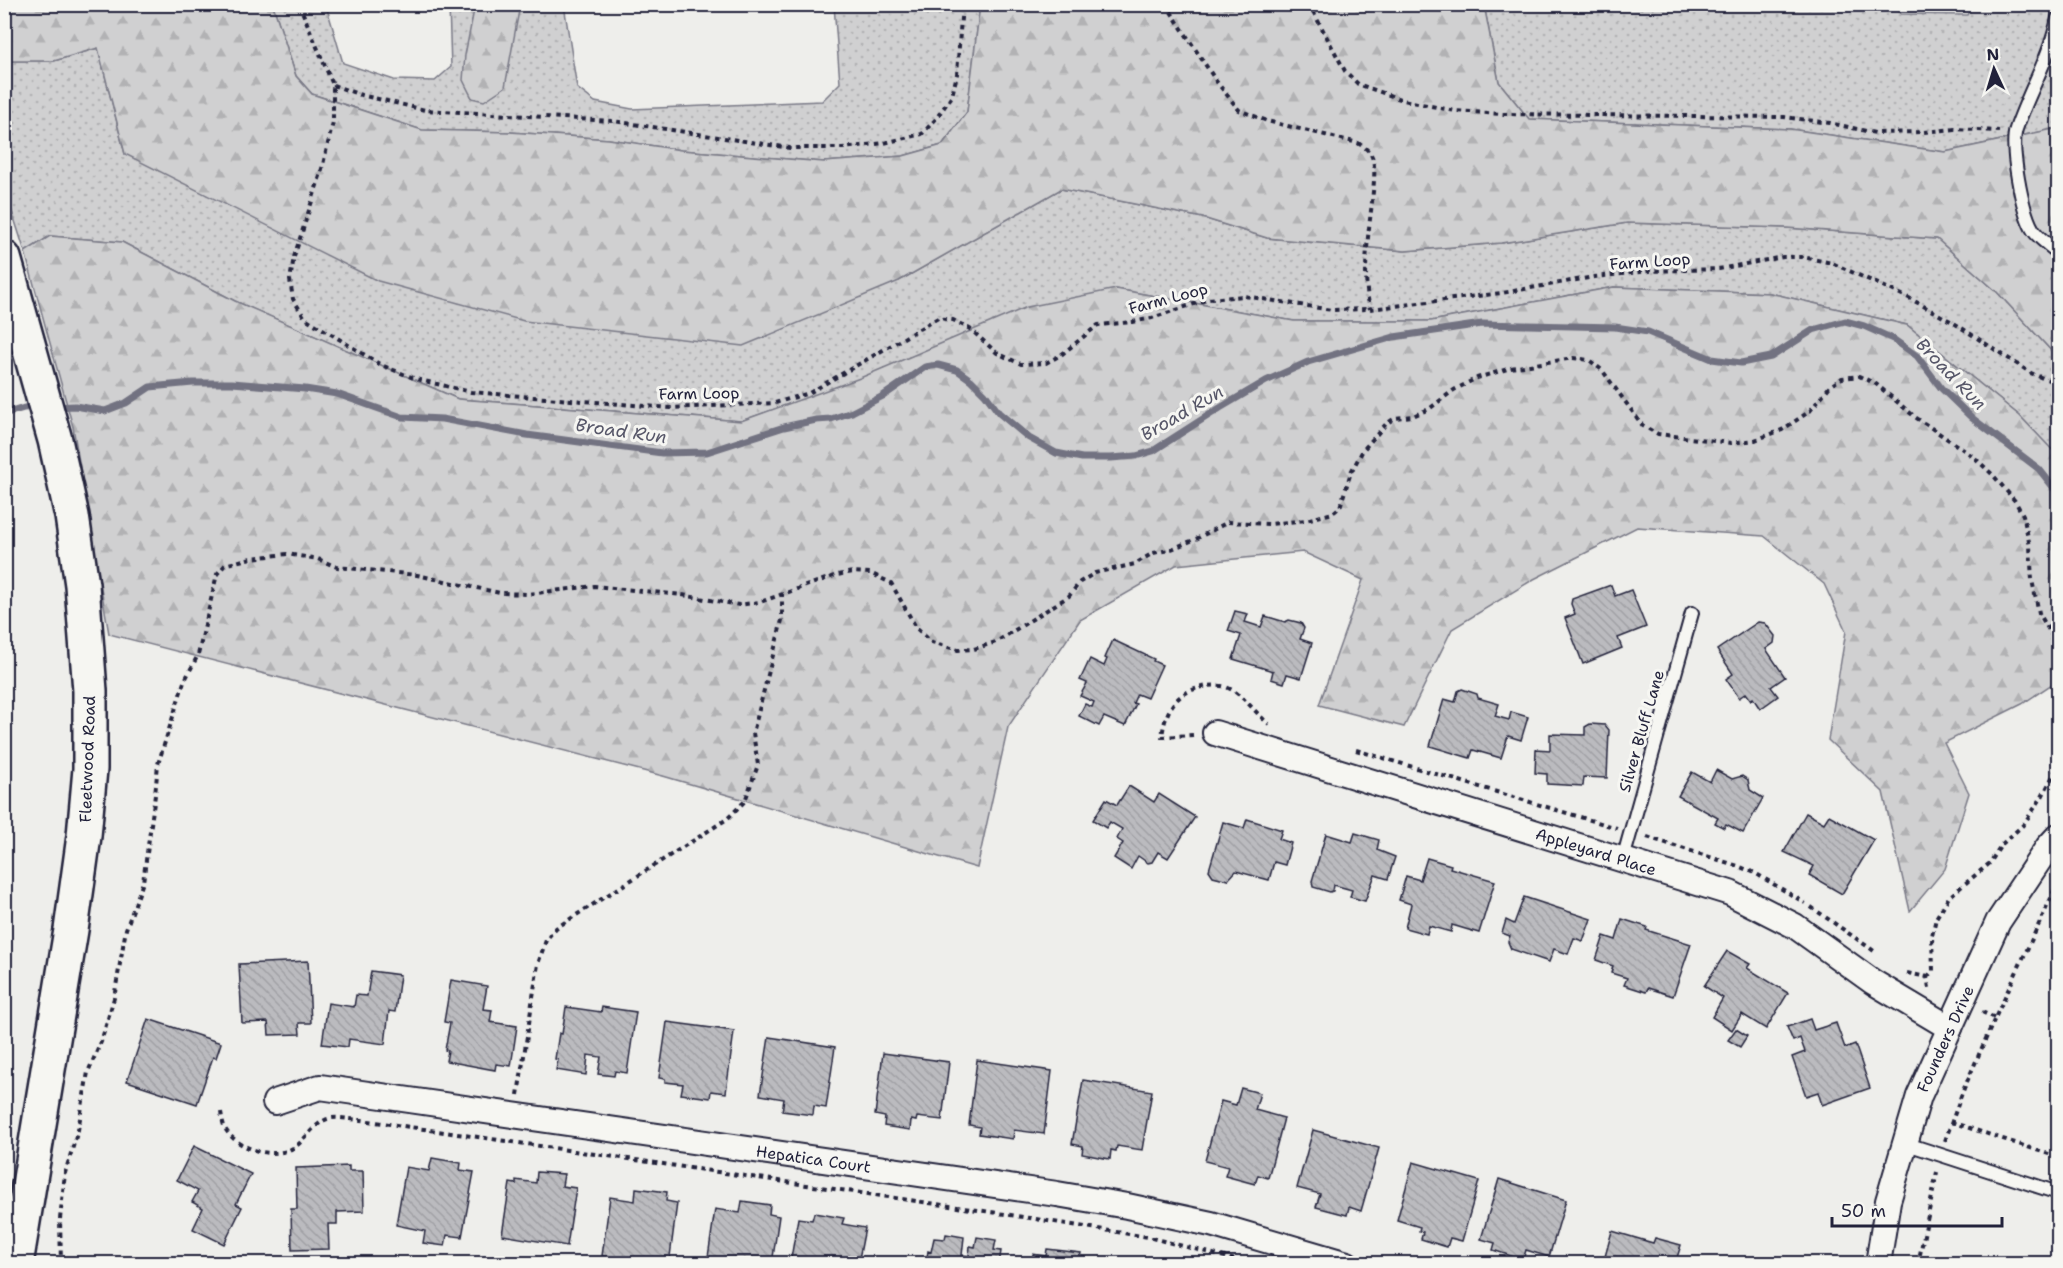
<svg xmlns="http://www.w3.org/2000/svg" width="2063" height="1268" viewBox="0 0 2063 1268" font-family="'Shantell Sans',sans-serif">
  <defs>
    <pattern id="grass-dots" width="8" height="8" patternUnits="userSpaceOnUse" patternTransform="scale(1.5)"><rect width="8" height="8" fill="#d0d0d1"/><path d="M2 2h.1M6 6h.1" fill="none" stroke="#b2b2b4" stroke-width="1.8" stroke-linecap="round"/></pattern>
    <pattern id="forest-firs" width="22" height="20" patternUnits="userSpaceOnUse" patternTransform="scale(1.5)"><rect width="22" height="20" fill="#d0d0d1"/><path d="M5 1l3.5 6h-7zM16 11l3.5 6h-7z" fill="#b2b2b4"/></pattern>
    <pattern id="building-back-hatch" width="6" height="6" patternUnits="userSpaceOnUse" patternTransform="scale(1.5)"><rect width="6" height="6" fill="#bbbbbf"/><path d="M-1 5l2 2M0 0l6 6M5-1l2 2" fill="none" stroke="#a0a0a5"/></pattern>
  </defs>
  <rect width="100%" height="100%" fill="#eeeeeb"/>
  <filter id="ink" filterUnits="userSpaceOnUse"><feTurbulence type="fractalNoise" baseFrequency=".0167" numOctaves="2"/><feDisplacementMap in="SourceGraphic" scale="12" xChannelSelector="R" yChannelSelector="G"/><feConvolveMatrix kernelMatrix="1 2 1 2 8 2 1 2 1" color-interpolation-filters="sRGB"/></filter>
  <g filter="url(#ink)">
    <g fill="url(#grass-dots)" stroke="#797986" stroke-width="1.5">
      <polygon points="1893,4 1901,14 1967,15 1972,5 2058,5 2058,128 1945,152 1790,129 1529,119 1499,82 1484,5"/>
      <polygon points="273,5 326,5 343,63 394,80 435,81 451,67 449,5 564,5 577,88 595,102 632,109 822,101 840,83 834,5 980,5 967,112 942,145 903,156 824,162 681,150 609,139 510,132 422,130 312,94 296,76"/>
      <polygon points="98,48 125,154 899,281 1061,189 1203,218 1267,238 1405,251 1501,243 1627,223 1787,228 1937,239 1997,292 2058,358 2058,456 2020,416 1907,325 1770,293 1614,287 1431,321 1294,321 1116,289 741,421 458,399 235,301 122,242 50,236 25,252 5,190 4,61 54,61"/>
    </g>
    <g fill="url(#forest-firs)" stroke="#797986" stroke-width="1.5">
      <polygon points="5,5 273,5 296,76 312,94 422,130 510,132 609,139 681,150 824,162 903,156 942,145 967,112 980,5 1484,5 1499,82 1529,119 1790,129 1945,152 2058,128 2058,358 1997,292 1937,239 1787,228 1627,223 1501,243 1405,251 1267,238 1203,218 1061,189 899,281 743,346 524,321 378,281 125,154 98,48 54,61 5,61"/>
      <polygon points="475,5 520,5 505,87 484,101 472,98 463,80 465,55"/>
      <polygon points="50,236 122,242 235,301 458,399 741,421 860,378 1027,307 1116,289 1294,321 1431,321 1614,287 1770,293 1907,325 2020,416 2058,456 2058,680 2022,704 1944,743 1969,793 1945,869 1910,911 1883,792 1828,740 1846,631 1824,584 1764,536 1637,527 1534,579 1452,629 1404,727 1319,705 1363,580 1303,552 1176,565 1080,620 1008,727 977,868 663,776 109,634 73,427 25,252"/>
    </g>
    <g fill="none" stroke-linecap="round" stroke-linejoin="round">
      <g stroke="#727281" stroke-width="7">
        <polyline points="54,407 75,406 105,411 126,403 150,387 193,383 232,383 305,389 337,394 402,417 442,419 527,435 662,453 707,452 784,427 816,420 831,419 852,412 883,396 925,367 938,365 957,370 971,380 985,394 999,413 1029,438 1056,453 1082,458 1111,458 1136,456 1153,451 1220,408 1266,381 1308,362 1394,337 1482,324 1615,327 1648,332 1712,359 1741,363 1771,357 1813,330 1845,321 1864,326 1893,339 1917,356 1941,388 1972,418 2039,469 2058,493"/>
        <polyline points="4,414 24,408 37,407"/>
      </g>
    </g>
    <g fill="url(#building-back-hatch)" stroke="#22223b" stroke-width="1.5">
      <polygon points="1611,585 1615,596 1631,590 1646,627 1618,638 1622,648 1583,664 1565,618 1575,614 1571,604 1572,599"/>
      <polygon points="1235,611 1248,614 1245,622 1261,627 1265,616 1285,622 1289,620 1301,623 1304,628 1300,639 1312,643 1301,678 1287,674 1284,683 1271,679 1273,671 1233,659 1241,635 1228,631"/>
      <polygon points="1758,622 1765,623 1775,636 1774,643 1766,649 1785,677 1771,687 1778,696 1760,709 1753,698 1751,700 1746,693 1739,698 1726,679 1733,674 1717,650"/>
      <polygon points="1113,640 1154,659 1153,661 1162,665 1147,698 1137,694 1133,703 1136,704 1125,726 1104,717 1099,726 1079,716 1085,704 1092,707 1094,702 1080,696 1087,683 1080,680 1090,659 1104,666 1107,659 1105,658"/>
      <polygon points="1462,689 1477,694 1478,698 1499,704 1495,716 1509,720 1511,712 1528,717 1521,740 1508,736 1501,758 1473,750 1470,758 1430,746 1444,699 1455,702 1458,691"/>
      <polygon points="1590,724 1605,725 1609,730 1607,778 1584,777 1583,786 1547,784 1547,774 1535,773 1536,749 1550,750 1550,734 1585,735 1585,727"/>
      <polygon points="1716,770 1732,779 1742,776 1748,780 1750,790 1763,798 1743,833 1726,824 1724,828 1715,823 1718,818 1678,796 1692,772 1710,782"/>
      <polygon points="1129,786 1154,802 1159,794 1195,817 1168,858 1158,852 1152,862 1148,863 1138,856 1131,869 1114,858 1123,843 1117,839 1122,829 1110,822 1106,828 1093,820 1106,799 1117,805"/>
      <polygon points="1806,813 1824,823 1829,815 1874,840 1842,894 1809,875 1814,866 1784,852"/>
      <polygon points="1247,819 1282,830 1279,839 1291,843 1285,865 1274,862 1269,880 1236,871 1228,880 1213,876 1209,870 1223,822 1244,828"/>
      <polygon points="1355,833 1379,840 1377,850 1395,857 1388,879 1375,875 1365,901 1350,897 1352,890 1334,885 1333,891 1330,892 1313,887 1312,881 1326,834 1352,842"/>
      <polygon points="1427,858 1451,865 1450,868 1495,881 1479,933 1452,925 1451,932 1429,926 1427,934 1405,928 1411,904 1399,900 1406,876 1420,880"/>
      <polygon points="1524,897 1591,919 1583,941 1574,938 1568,954 1554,949 1549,962 1511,949 1508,942 1510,936 1502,933 1506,920 1514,924"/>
      <polygon points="1622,919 1647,927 1646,930 1691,944 1673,996 1648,988 1646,992 1624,985 1627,978 1611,973 1613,966 1596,960 1604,936 1616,940"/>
      <polygon points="1727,951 1750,964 1747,968 1788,993 1766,1029 1742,1014 1732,1030 1712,1017 1723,998 1704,986"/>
      <polygon points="308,961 311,1023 299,1023 300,1034 269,1035 268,1022 242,1023 239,964"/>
      <polygon points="371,971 400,975 395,1012 389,1011 385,1044 349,1039 348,1047 322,1044 328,1003 354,1007 356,995 367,996"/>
      <polygon points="451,980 487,986 483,1009 492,1010 490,1022 517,1026 511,1066 496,1064 495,1070 446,1061 448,1051 445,1050 450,1023 444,1022"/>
      <polygon points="566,1007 601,1012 602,1007 636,1012 627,1073 615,1071 614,1076 598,1074 601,1057 588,1055 586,1075 556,1070 558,1060 555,1059 559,1033 562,1034"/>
      <polygon points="148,1019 221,1043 216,1058 213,1057 197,1104 127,1081"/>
      <polygon points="1810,1019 1814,1030 1836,1023 1845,1048 1855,1044 1870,1088 1822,1105 1818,1092 1806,1096 1792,1057 1805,1052 1800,1038 1793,1041 1787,1027"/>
      <polygon points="667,1022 734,1031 726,1093 711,1091 710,1098 681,1094 683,1084 665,1082 665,1079 659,1078"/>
      <polygon points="1736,1029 1747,1036 1740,1047 1728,1040"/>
      <polygon points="769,1037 835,1047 826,1108 814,1106 813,1115 782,1111 784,1099 760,1095"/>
      <polygon points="883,1053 949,1062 942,1120 917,1117 916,1121 911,1120 910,1130 884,1126 885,1117 875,1115"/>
      <polygon points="977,1060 1052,1071 1044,1134 1014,1130 1013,1139 979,1134 980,1127 969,1125"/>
      <polygon points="1083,1080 1152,1091 1142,1150 1117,1146 1116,1151 1111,1150 1110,1159 1082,1154 1083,1146 1072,1144"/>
      <polygon points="1241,1088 1260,1093 1255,1110 1284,1118 1268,1178 1258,1175 1255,1184 1225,1176 1228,1167 1205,1161 1221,1101 1236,1105"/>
      <polygon points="1313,1130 1379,1148 1361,1211 1349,1207 1347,1215 1316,1207 1320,1194 1297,1188"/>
      <polygon points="194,1146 251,1174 236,1204 242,1207 224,1244 193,1229 203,1208 192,1202 198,1191 177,1180"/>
      <polygon points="432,1158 461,1163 460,1170 474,1172 462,1237 447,1235 445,1246 423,1243 425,1231 396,1225 406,1167 429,1171"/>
      <polygon points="1413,1162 1479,1181 1462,1241 1450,1238 1447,1247 1421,1239 1423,1232 1419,1231 1420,1227 1397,1220"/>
      <polygon points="349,1166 349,1171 363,1171 364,1211 337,1212 337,1224 328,1224 329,1249 292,1250 291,1209 297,1209 296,1168"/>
      <polygon points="537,1172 564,1174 562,1186 576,1188 567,1246 502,1235 510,1183 516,1184 516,1180 536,1183"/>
      <polygon points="1499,1179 1566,1200 1549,1257 1526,1250 1523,1260 1493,1250 1495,1243 1481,1239"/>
      <polygon points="636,1188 667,1192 666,1201 677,1203 669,1264 602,1256 610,1197 635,1201"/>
      <polygon points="742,1201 770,1205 769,1214 779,1216 772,1264 707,1264 715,1209 740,1213"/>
      <polygon points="814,1213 844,1218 842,1224 865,1228 858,1264 790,1264 798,1218 812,1220"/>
      <polygon points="1612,1231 1653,1243 1655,1238 1681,1245 1675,1264 1603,1264"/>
      <polygon points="946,1234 964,1237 962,1255 969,1256 970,1246 975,1247 977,1237 996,1240 994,1250 1001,1251 999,1264 926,1264 928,1251 931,1252 934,1238 945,1239"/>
      <polygon points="1047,1249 1081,1253 1079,1264 1032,1264 1033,1254 1046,1256"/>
    </g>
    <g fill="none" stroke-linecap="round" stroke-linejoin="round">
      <defs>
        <g id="lane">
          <path d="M2058,18C2050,57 2029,91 2016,129C2010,148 2022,210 2032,228C2036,237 2051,246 2058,253"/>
          <polyline points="1623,859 1692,613"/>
          <polyline points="1904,1143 2052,1191"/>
        </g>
        <g id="street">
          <path id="s1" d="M1215,733L1730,893L1795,926L1873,982L1950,1028"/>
          <path id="s2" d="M275,1102L320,1087L1057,1194L1127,1206L1211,1224L1347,1264"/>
          <path id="s3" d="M1878,1264L1888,1201L1919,1096L1998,922L2048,847L2058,836"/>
        </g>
        <polyline id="secondary" points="4,258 55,440 72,516 82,585 90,691 90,769 84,836 71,930 16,1264"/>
      </defs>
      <use href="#lane" stroke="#22223b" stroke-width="16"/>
      <use href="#street" stroke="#22223b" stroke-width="28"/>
      <use href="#secondary" stroke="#22223b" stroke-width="38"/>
      <g stroke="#22223b" stroke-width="4" stroke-dasharray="4.5 4.5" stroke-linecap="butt">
        <polyline points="299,4 333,85 333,122 321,173 294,257 290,280 293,299 305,318 381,365 416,379 471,392 671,408 775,403 809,393 938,318 953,320 970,329 997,353 1021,364 1046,363 1061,355 1098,325 1133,322 1152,318 1209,299 1244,296 1332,310 1370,309 1502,293 1594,277 1650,271 1719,269 1783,257 1803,257 1832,263 1909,298 1954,323 2031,373 2045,379 2058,382"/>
        <path d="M1166,4L1216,81L1239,110L1267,121L1358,143C1365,148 1371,151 1373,160C1376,172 1373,189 1372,202C1368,238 1362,274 1370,309"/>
        <polyline points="1309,4 1345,71 1358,84 1403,100 1455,111 1503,114 1784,117 1830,123 1875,133 1924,132 1955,129 1999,131"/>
        <polyline points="333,85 361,95 425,110 613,121 790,148 843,148 884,143 922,134 935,120 952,96 957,74 962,4"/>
        <path d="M1193,735L1162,737C1165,711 1175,692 1203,687C1210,685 1219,685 1226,687C1242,693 1255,713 1269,724"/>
        <polyline points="1356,750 1617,828"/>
        <polyline points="1647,837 1738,866 1755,873 1805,903"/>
        <polyline points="1811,907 1874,951"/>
        <polyline points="1907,973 1927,977 1929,988"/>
        <polyline points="1927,977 1933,971 1932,936 1936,918 1949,897 1990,863 2001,845 2023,825 2042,797 2058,766"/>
        <polyline points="1982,1012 1995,1018"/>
        <polyline points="518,1095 538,964 546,940 556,928 727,819 745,801 758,765 753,733 782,620 782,594"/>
        <path d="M221,1112C222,1118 223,1125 226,1130C238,1149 273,1160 293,1148C305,1141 312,1126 325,1120C335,1115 351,1120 362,1120L998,1213L1148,1237L1252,1264"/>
        <polyline points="1951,1122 2058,1157"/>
        <polyline points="1945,1141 1962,1093 1995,1018 2053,894 2058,875"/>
        <polyline points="61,1264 60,1219 65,1173 78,1130 88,1072 101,1042 114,998 126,929 143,882 155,795 158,764 184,682 198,655 217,574 225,565 251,558 287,554 318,559 337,567 417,575 500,593 528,594 594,586 682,595 739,605 760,602 837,575 853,572 870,573 891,583 917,629 932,642 958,650 974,649 996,642 1069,596 1080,582 1095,573 1135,564 1153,553 1169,550 1196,539 1228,522 1270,524 1306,520 1333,513 1340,507 1351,472 1363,450 1386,424 1395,418 1413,416 1429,409 1454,390 1477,378 1511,368 1573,358 1589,360 1602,370 1643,426 1658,434 1731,443 1755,440 1782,430 1810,411 1830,386 1842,378 1859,376 1876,384 1915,417 1974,457 1993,475 2015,501 2023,515 2030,546 2032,580 2039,613 2058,646"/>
        <polyline points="1918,1264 1937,1172"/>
      </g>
      <use href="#lane" stroke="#f6f6f2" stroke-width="12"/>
      <use href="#street" stroke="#f6f6f2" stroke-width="24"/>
      <use href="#secondary" stroke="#f6f6f2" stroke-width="33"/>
    </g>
  </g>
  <g text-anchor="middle" stroke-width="6" stroke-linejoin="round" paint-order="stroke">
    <g font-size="16" fill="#22223b" stroke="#f6f6f2">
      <text transform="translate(1650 261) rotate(-4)" y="6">Farm Loop</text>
      <text transform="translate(1168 298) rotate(-15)" y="6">Farm Loop</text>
      <text transform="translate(699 393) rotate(-1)" y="6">Farm Loop</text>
      <text transform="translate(1641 731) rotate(-74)" y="6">Silver Bluff Lane</text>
      <text transform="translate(87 759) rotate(-88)" y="6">Fleetwood Road</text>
      <text dy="6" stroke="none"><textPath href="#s1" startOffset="399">Appleyard Place</textPath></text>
      <text dy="6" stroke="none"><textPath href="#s3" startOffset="236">Founders Drive</textPath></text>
      <text dy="6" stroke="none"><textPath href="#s2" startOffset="546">Hepatica Court</textPath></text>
    </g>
    <g font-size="18" font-style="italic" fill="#575769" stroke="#f6f6f2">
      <text transform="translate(1951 374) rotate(46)" y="6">Broad Run</text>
      <text transform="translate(1182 413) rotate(-30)" y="6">Broad Run</text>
      <text transform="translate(621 431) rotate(8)" y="6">Broad Run</text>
    </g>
  </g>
  <rect width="2063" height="1268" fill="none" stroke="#f6f6f2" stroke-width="24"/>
  <rect x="12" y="12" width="2039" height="1244" fill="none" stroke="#22223b" stroke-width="2" filter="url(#ink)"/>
  <g transform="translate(1994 69) rotate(356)" stroke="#f6f6f2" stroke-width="4.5" paint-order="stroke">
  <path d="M0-4.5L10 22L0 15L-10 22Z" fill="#22223b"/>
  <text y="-9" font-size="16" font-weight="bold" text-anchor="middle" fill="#22223b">N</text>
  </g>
  <path d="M1832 1217v9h170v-9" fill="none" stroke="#22223b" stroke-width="3"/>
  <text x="1841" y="1217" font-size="18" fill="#22223b" stroke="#f6f6f2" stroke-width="4.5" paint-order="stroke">50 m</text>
</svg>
